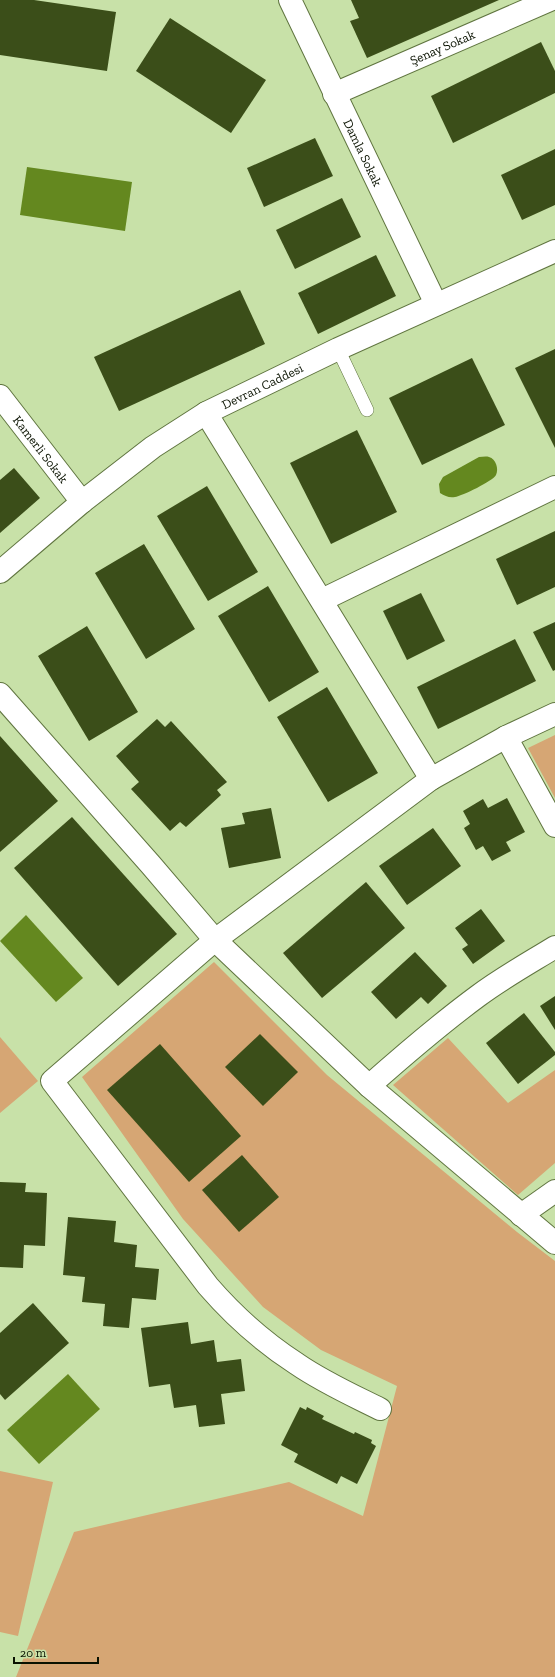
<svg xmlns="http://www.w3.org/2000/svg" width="555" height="1677" viewBox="0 0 555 1677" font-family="'Zilla Slab',serif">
  <rect width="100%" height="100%" fill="#c8e1a8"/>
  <g fill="#d6a674">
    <polygon points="555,735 555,798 528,748"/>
    <polygon points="214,962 327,1075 517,1232 555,1261 555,1677 16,1677 74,1532 289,1482 363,1516 397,1386 321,1350 263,1307 183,1219 82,1077"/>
    <polygon points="0,1037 38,1081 0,1113"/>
    <polygon points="448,1038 508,1103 555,1070 555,1163 518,1195 393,1085"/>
    <polygon points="0,1471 53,1482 18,1636 0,1632"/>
  </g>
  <g fill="#64881f">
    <polygon points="27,167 132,182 125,231 20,215"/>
    <path d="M479,457C482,457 486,456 489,457C496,459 499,469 496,475C493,481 462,496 455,497C449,498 445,496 440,493L439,484L443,477Z"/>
    <polygon points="26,915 83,978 56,1002 0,941"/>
    <polygon points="68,1374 100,1409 39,1464 7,1430"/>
  </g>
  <g fill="#3b4e19">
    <polygon points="0,0 34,0 116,12 107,71 0,55"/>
    <polygon points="351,0 499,0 367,58 350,21 359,18"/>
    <polygon points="170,18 266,80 231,133 136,71"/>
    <polygon points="541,42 555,71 555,93 453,143 431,96"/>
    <polygon points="315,138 333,176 264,207 247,168"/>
    <polygon points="555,149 555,205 522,220 501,175"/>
    <polygon points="342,198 361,237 295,269 276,230"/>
    <polygon points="376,255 396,296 318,334 298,293"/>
    <polygon points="240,290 265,344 119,411 94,357"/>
    <polygon points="555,349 555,448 515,368"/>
    <polygon points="472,358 505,425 422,465 389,398"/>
    <polygon points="357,430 397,512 331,544 290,463"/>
    <polygon points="14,468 40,498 0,533 0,480"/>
    <polygon points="207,486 258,572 208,601 157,516"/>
    <polygon points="555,531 555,587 517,605 496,559"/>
    <polygon points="144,544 195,629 146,659 95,573"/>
    <polygon points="268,586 319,672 269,702 218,616"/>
    <polygon points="421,593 445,641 407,660 383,611"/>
    <polygon points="555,622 555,670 553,671 533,632"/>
    <polygon points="87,626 138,712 89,741 38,656"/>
    <polygon points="515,639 536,681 438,729 417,687"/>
    <polygon points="327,687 378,773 328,802 277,717"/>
    <polygon points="157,719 165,727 171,721 227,782 217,790 221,795 186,827 180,822 170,831 131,789 139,782 116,756"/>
    <polygon points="0,736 58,801 0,852"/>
    <polygon points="507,798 525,832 506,842 511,851 492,861 483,846 476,850 464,828 470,824 463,811 483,799 488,808"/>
    <polygon points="271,808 281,858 229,868 221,828 245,824 242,813"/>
    <polygon points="72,817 177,934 118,986 14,868"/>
    <polygon points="433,828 461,866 407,905 379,866"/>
    <polygon points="366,882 405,928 322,998 283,953"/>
    <polygon points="481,909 505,941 473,964 462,949 468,945 455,928"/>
    <polygon points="415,952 447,986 428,1004 421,997 396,1019 371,992"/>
    <polygon points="555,996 555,1030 540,1006"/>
    <polygon points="524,1013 555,1052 555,1055 518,1084 486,1043"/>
    <polygon points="260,1034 298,1072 263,1106 225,1067"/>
    <polygon points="160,1044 241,1136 189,1182 107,1090"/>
    <polygon points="242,1155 279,1197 239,1232 202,1190"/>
    <polygon points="0,1182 26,1183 25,1192 47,1193 45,1246 24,1245 23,1268 0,1267"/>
    <polygon points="68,1217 116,1221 114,1242 137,1245 135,1267 159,1269 156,1300 132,1298 129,1328 103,1326 105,1304 82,1302 85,1277 63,1275"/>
    <polygon points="33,1303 69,1343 5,1400 0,1394 0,1333"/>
    <polygon points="188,1322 191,1344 214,1340 217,1362 241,1359 245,1391 221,1394 225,1424 199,1427 196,1405 174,1408 170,1384 149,1387 141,1328"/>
    <polygon points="300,1407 306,1410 307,1407 324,1416 322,1419 354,1434 355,1432 372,1440 371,1443 376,1446 357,1484 341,1476 337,1484 294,1462 298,1454 281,1445"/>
  </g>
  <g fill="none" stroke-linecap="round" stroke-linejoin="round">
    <defs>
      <polyline id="lane" points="338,349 367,410"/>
      <g id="street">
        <path id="s1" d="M290,0L436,304"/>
        <path id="s2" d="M334,94L550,0"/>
        <path id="s3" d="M0,396L82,502"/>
        <polyline points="206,413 431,779"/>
        <polyline points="322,600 555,487"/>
        <polyline points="0,694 151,865 215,940 369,1086 555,1243"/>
        <polyline points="506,737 555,826"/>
        <path d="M369,1086C404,1055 440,1024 478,996C502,978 529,963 555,947"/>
        <polyline points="521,1215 555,1191"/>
        <path d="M380,1409C352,1395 323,1382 297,1364C263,1342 234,1316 208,1286L52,1081L215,940L431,779L506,737L555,714"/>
      </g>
      <g id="secondary">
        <path id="s4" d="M0,572L82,502L153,447L206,413L338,349L555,251"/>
      </g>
    </defs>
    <use href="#lane" stroke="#607540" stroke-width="14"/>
    <use href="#street" stroke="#607540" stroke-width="24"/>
    <use href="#secondary" stroke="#607540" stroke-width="24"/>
    <use href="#lane" stroke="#fff" stroke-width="13"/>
    <use href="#street" stroke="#fff" stroke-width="22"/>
    <use href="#secondary" stroke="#fff" stroke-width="22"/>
  </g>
  <g text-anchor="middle" stroke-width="4" stroke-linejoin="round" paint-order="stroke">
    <g font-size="13" fill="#0a1201" stroke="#c8e1a8">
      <text dy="5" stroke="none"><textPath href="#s2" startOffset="118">Şenay Sokak</textPath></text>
      <text dy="5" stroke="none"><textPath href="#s1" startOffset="169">Damla Sokak</textPath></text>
      <text dy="5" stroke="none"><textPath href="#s4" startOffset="323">Devran Caddesi</textPath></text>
      <text dy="5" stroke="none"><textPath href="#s3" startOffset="67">Kamerli Sokak</textPath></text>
    </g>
  </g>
  <path d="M14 1657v6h84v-6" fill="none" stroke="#0a1201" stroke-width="2"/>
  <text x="20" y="1657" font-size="12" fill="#0a1201" stroke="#c8e1a8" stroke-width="3" paint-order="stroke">20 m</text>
</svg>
